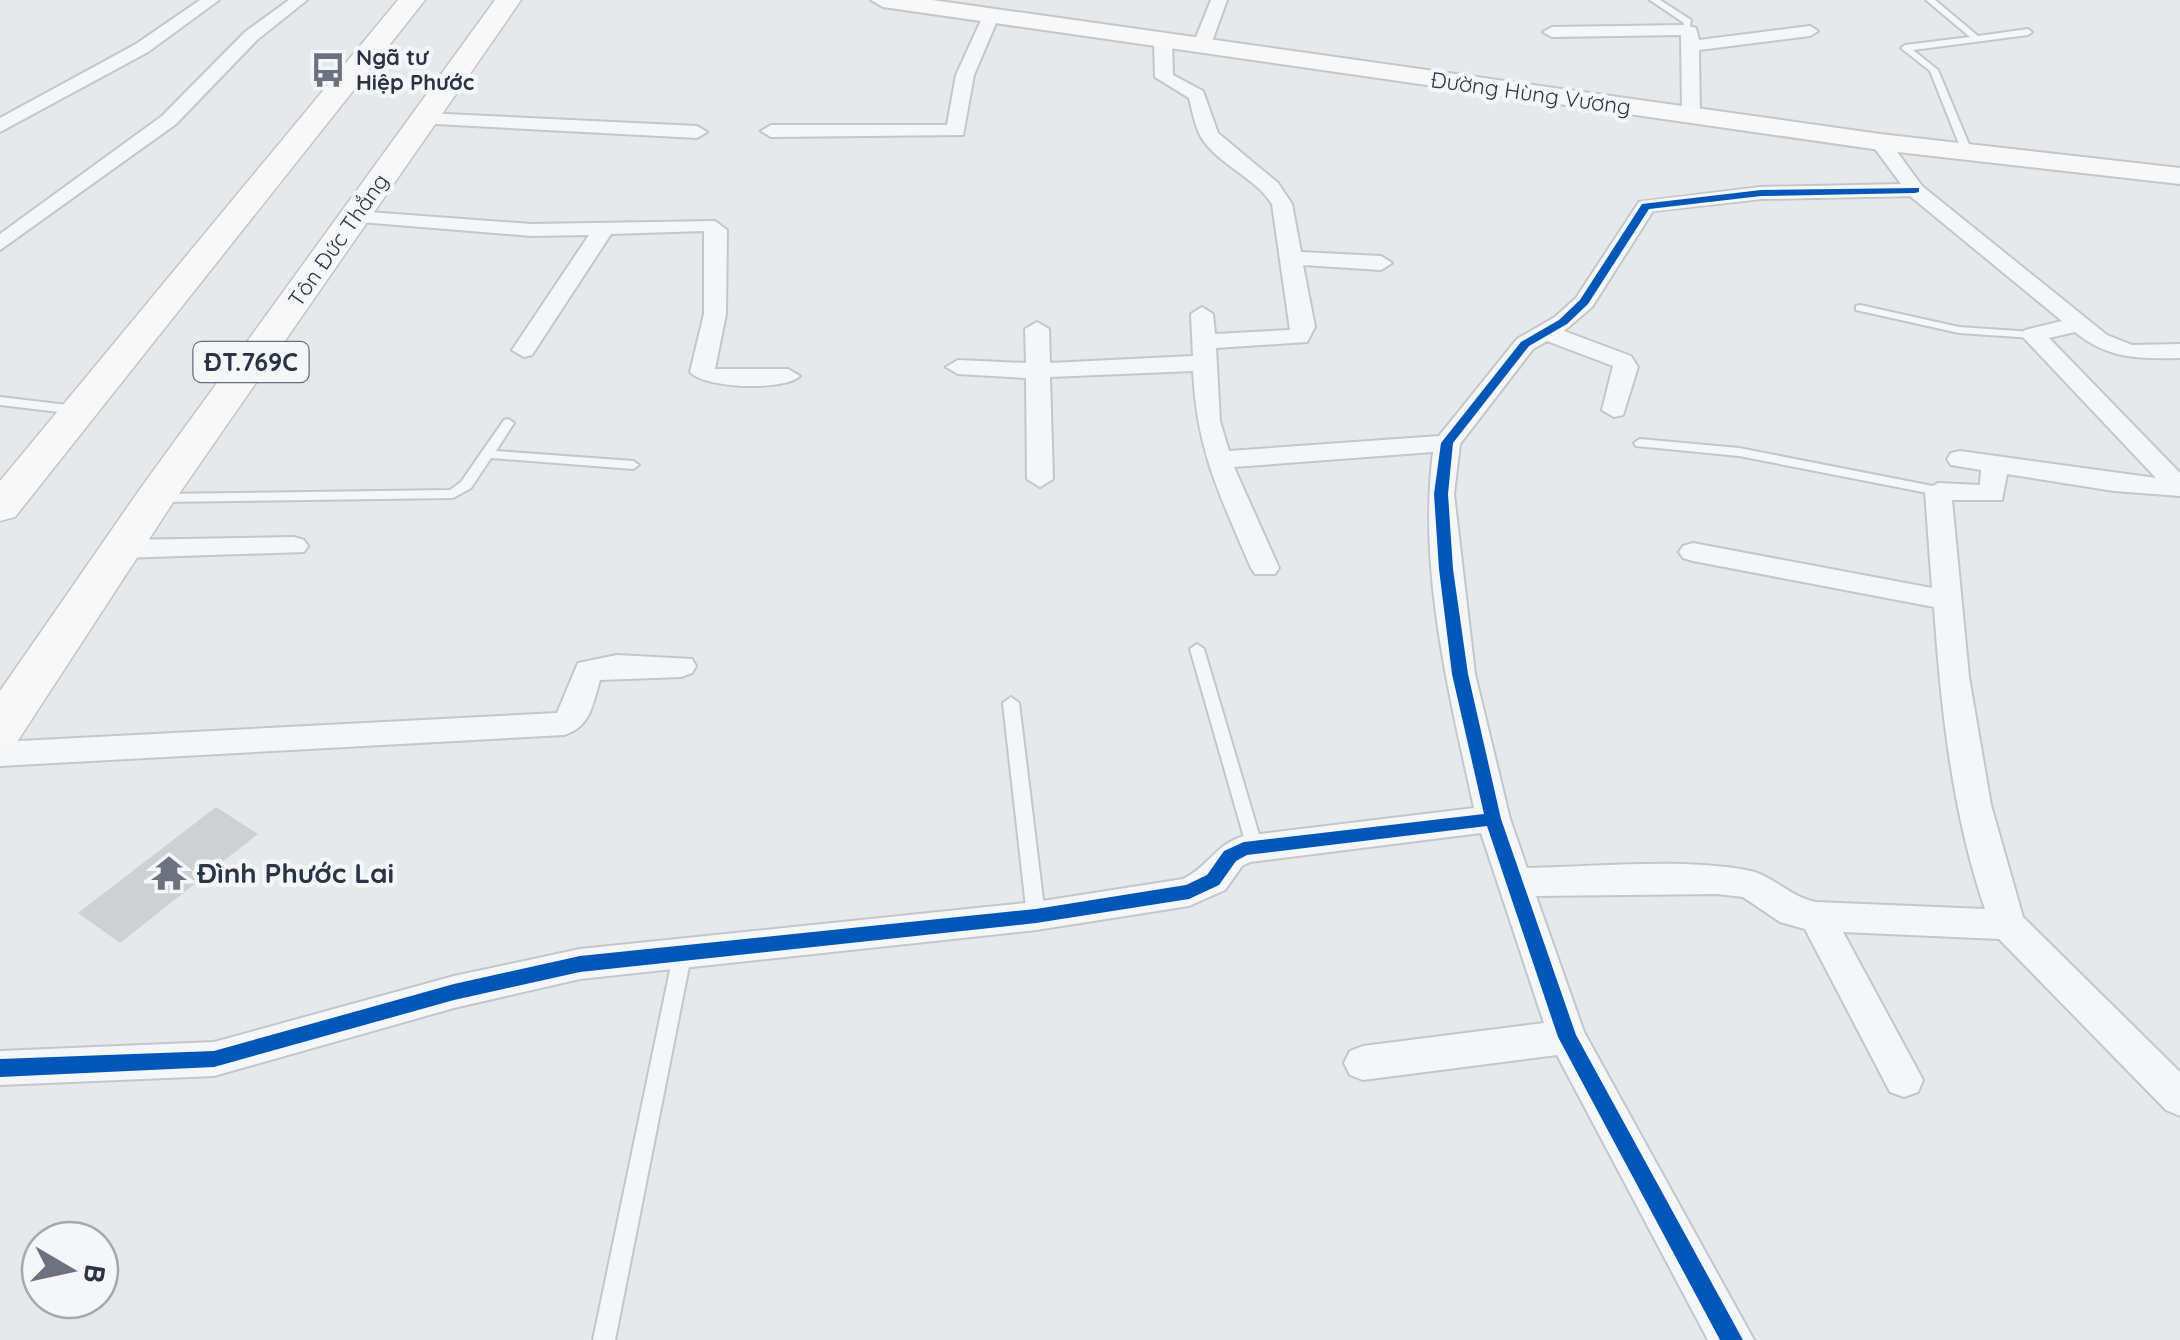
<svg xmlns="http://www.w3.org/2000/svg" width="2180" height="1340" viewBox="0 0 2180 1340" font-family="Quicksand,sans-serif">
  <rect width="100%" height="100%" fill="#e6e8ea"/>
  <polygon fill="#ced0d3" points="216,807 258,834 120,943 78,913"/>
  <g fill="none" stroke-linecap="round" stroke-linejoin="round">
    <defs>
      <g id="lane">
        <polygon points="1650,0 1660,0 1691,20 1689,32 1683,32 1684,23"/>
        <polygon points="1926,0 1935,0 1978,36 2028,29 2032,32 2028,35 1913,50 1938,70 1973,154 1971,156 1963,154 1930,71 1901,48 1905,45 1970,37"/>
        <polygon points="1860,305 1959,327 2033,332 2039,335 2033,338 1959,333 1856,310 1856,306"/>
        <polygon points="0,397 76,406 82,410 76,414 0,405"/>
        <polygon points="508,419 514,423 496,451 633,461 639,465 633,469 491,458 471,488 453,498 158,502 151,498 158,494 450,490 461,482 504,420"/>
        <polygon points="1640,439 1739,448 1938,487 1945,491 1938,495 1739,456 1636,446 1634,443"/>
        <polygon points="1197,644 1204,649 1263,848 1261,853 1255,855 1249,853 1247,848 1190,649"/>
        <polygon points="1011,697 1019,703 1045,916 1042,921 1036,923 1030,921 1027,916 1003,703"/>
        <polygon points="683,943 689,946 692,951 615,1340 593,1340 674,951 677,946"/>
      </g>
      <g id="street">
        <polygon points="200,0 219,0 148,52 0,132 0,118 136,44"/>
        <polygon points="289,0 307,0 257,40 176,124 0,250 0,234 162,116 245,32"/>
        <polygon points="1211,0 1227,0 1210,47 1195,51 1192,47"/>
        <polygon points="991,11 999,16 974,75 963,135 771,137 761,131 771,125 947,125 956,75 983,16"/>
        <polygon points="1686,25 1696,28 1699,40 1810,26 1818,31 1810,36 1699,50 1700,115 1691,121 1682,115 1681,35 1552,37 1543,32 1552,27"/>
        <path d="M1163,37L1172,42L1173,75L1203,91L1218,133L1278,183L1292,204L1301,252L1381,256L1392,263L1381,270L1303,265L1315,327L1307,342L1216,348L1220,421L1229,451L1439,436L1517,339L1555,317L1576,298L1639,202L1761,187L1901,184L1870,142L1880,136L1887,138L1922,186L2107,335L2132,345L2180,344V358C2139,359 2108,359 2075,332L2049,338L2180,473V496L2114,491L2007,474L2002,500H1952L1969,677L1991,805L2023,917L2180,1072V1116L2166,1110L1999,939L1843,932L1923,1080L1918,1092L1904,1097L1890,1092L1805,929L1780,922L1743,897L1717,894L1536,896L1584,1032L1754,1340H1708L1557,1055L1363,1080L1350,1075L1344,1063L1350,1051L1363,1046L1544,1023L1481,833L1250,862L1242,866L1225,890L1189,906L1036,930L580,979L454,1008L214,1076L0,1085V1051L214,1042L454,976L580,949L1036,902L1183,879C1210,866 1214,845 1244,836L1474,808C1449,692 1418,571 1433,452L1234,467L1279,568L1275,574H1255L1251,568C1220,495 1197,452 1193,371L1050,377L1053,479L1040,487L1027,479L1026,378L958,374L946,367L958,360L1026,363L1025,329L1037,322L1049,329L1050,363L1193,356L1191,314L1202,307L1213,314L1215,334L1290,330L1272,204C1254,176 1218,165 1201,137C1195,126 1192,110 1189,98L1155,77L1154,42ZM1910,196L2062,321L2025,330L2021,335L2156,478L1960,451L1951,453L1947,459L1951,465L1981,470L1980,485L1938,483L1925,491L1932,588L1693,543L1683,546L1679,552L1683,558L1693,561L1934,607C1941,708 1952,813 1985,909L1816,902C1789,897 1772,874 1746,870C1678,858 1596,867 1527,868L1510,819L1475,674L1454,494L1460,444L1533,349L1547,341L1613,366L1602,410L1614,417L1623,415L1638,367L1631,356L1564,331L1592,307L1653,211L1761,199Z"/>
        <polygon points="424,113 697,126 707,132 697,138 417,123 417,115"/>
        <path d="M355,211L532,224L715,221L727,230L726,314L715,369H788L800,376C785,391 705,389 690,372L704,314V231L611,234L532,355L524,357L512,350L589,235L532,236L348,221L345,217L348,213Z"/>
        <polygon points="294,537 304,540 308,546 304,552 121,558 111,555 107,549 111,543 121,540"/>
        <path d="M617,655L692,659L696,666L692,673L681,677L600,680C593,703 591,727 564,735L0,766V742L557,713L578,663Z"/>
      </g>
      <polygon id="secondary" points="871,0 932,0 1880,134 2180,168 2180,184 1880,150 883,7"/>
      <g id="primary">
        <polygon points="398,0 425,0 15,517 0,521 0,481"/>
        <polygon points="495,0 521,0 172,504 17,742 0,747 0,691 140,489"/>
      </g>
    </defs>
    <use href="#lane" stroke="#c4c6c8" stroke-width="4"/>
    <use href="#street" stroke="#c4c6c8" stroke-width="4"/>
    <use href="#secondary" stroke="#c4c6c8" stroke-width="4"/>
    <use href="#primary" stroke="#c2c5c8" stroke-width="3"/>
    <use href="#lane" fill="#f5f6f7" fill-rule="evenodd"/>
    <use href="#street" fill="#f5f6f7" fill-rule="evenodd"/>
    <use href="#secondary" fill="#f8f8f8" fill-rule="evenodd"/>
    <use href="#primary" fill="#f8f8f8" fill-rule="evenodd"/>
    <defs>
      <polygon id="cycleway" points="1919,188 1919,192 1915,193 1761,196 1649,209 1588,304 1567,324 1529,346 1453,443 1448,494 1453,569 1468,674 1501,819 1576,1035 1743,1340 1720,1340 1558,1037 1487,826 1247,855 1236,861 1219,885 1189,899 1036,923 580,972 454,1000 214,1067 0,1077 0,1059 214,1051 454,984 580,956 1036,909 1186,885 1207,875 1224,851 1244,842 1484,814 1452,674 1439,569 1434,494 1441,443 1521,342 1559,320 1580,300 1642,204 1761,190"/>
    </defs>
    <use href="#cycleway" stroke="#f4f6f9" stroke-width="6"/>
    <use href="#cycleway" fill="#0057b8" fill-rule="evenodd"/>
  </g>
  <defs>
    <symbol id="bus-bare" viewBox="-9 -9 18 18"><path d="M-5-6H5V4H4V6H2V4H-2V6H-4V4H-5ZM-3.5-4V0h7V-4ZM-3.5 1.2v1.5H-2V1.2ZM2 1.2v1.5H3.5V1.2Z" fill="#6c737f" stroke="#f4f6f9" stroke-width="2.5" paint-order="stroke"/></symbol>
    <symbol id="temple-bare" viewBox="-9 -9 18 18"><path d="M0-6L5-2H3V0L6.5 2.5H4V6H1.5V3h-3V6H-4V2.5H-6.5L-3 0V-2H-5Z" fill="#6c737f" stroke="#f4f6f9" stroke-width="2.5" paint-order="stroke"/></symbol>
  </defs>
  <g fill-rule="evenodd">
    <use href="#bus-bare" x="303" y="45" width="50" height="50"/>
    <use href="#temple-bare" x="144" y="848" width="50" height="50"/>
  </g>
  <g text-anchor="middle" stroke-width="9" stroke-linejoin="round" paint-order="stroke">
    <g font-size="22" font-weight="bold" fill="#2b3445" stroke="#f4f6f9" text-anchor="start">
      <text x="356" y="65">Ngã tư<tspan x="356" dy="25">Hiệp Phước</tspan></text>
    </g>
    <g font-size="22" fill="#2b3445" stroke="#f4f6f9">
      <text transform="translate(1531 93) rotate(8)" y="8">Đường Hùng Vương</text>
      <text transform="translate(338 240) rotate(-55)" y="8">Tôn Đức Thắng</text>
    </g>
    <rect fill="#f4f6f9" stroke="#676e7b" stroke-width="2.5" x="193.5" y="342" width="115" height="40" rx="8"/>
    <g font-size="25" font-weight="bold" fill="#2b3445">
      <text x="251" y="371">ĐT.769C</text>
    </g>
    <g font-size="28" font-weight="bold" fill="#2b3445" stroke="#f4f6f9" text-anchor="start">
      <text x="197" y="883">Đình Phước Lai</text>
    </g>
  </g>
  <g transform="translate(70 1270) rotate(99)"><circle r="48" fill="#f4f6f9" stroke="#a4a8b1" stroke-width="2.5"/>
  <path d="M0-8L18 38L0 25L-18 38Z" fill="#6c737f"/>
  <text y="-15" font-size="28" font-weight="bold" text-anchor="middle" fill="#2b3445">B</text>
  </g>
</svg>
